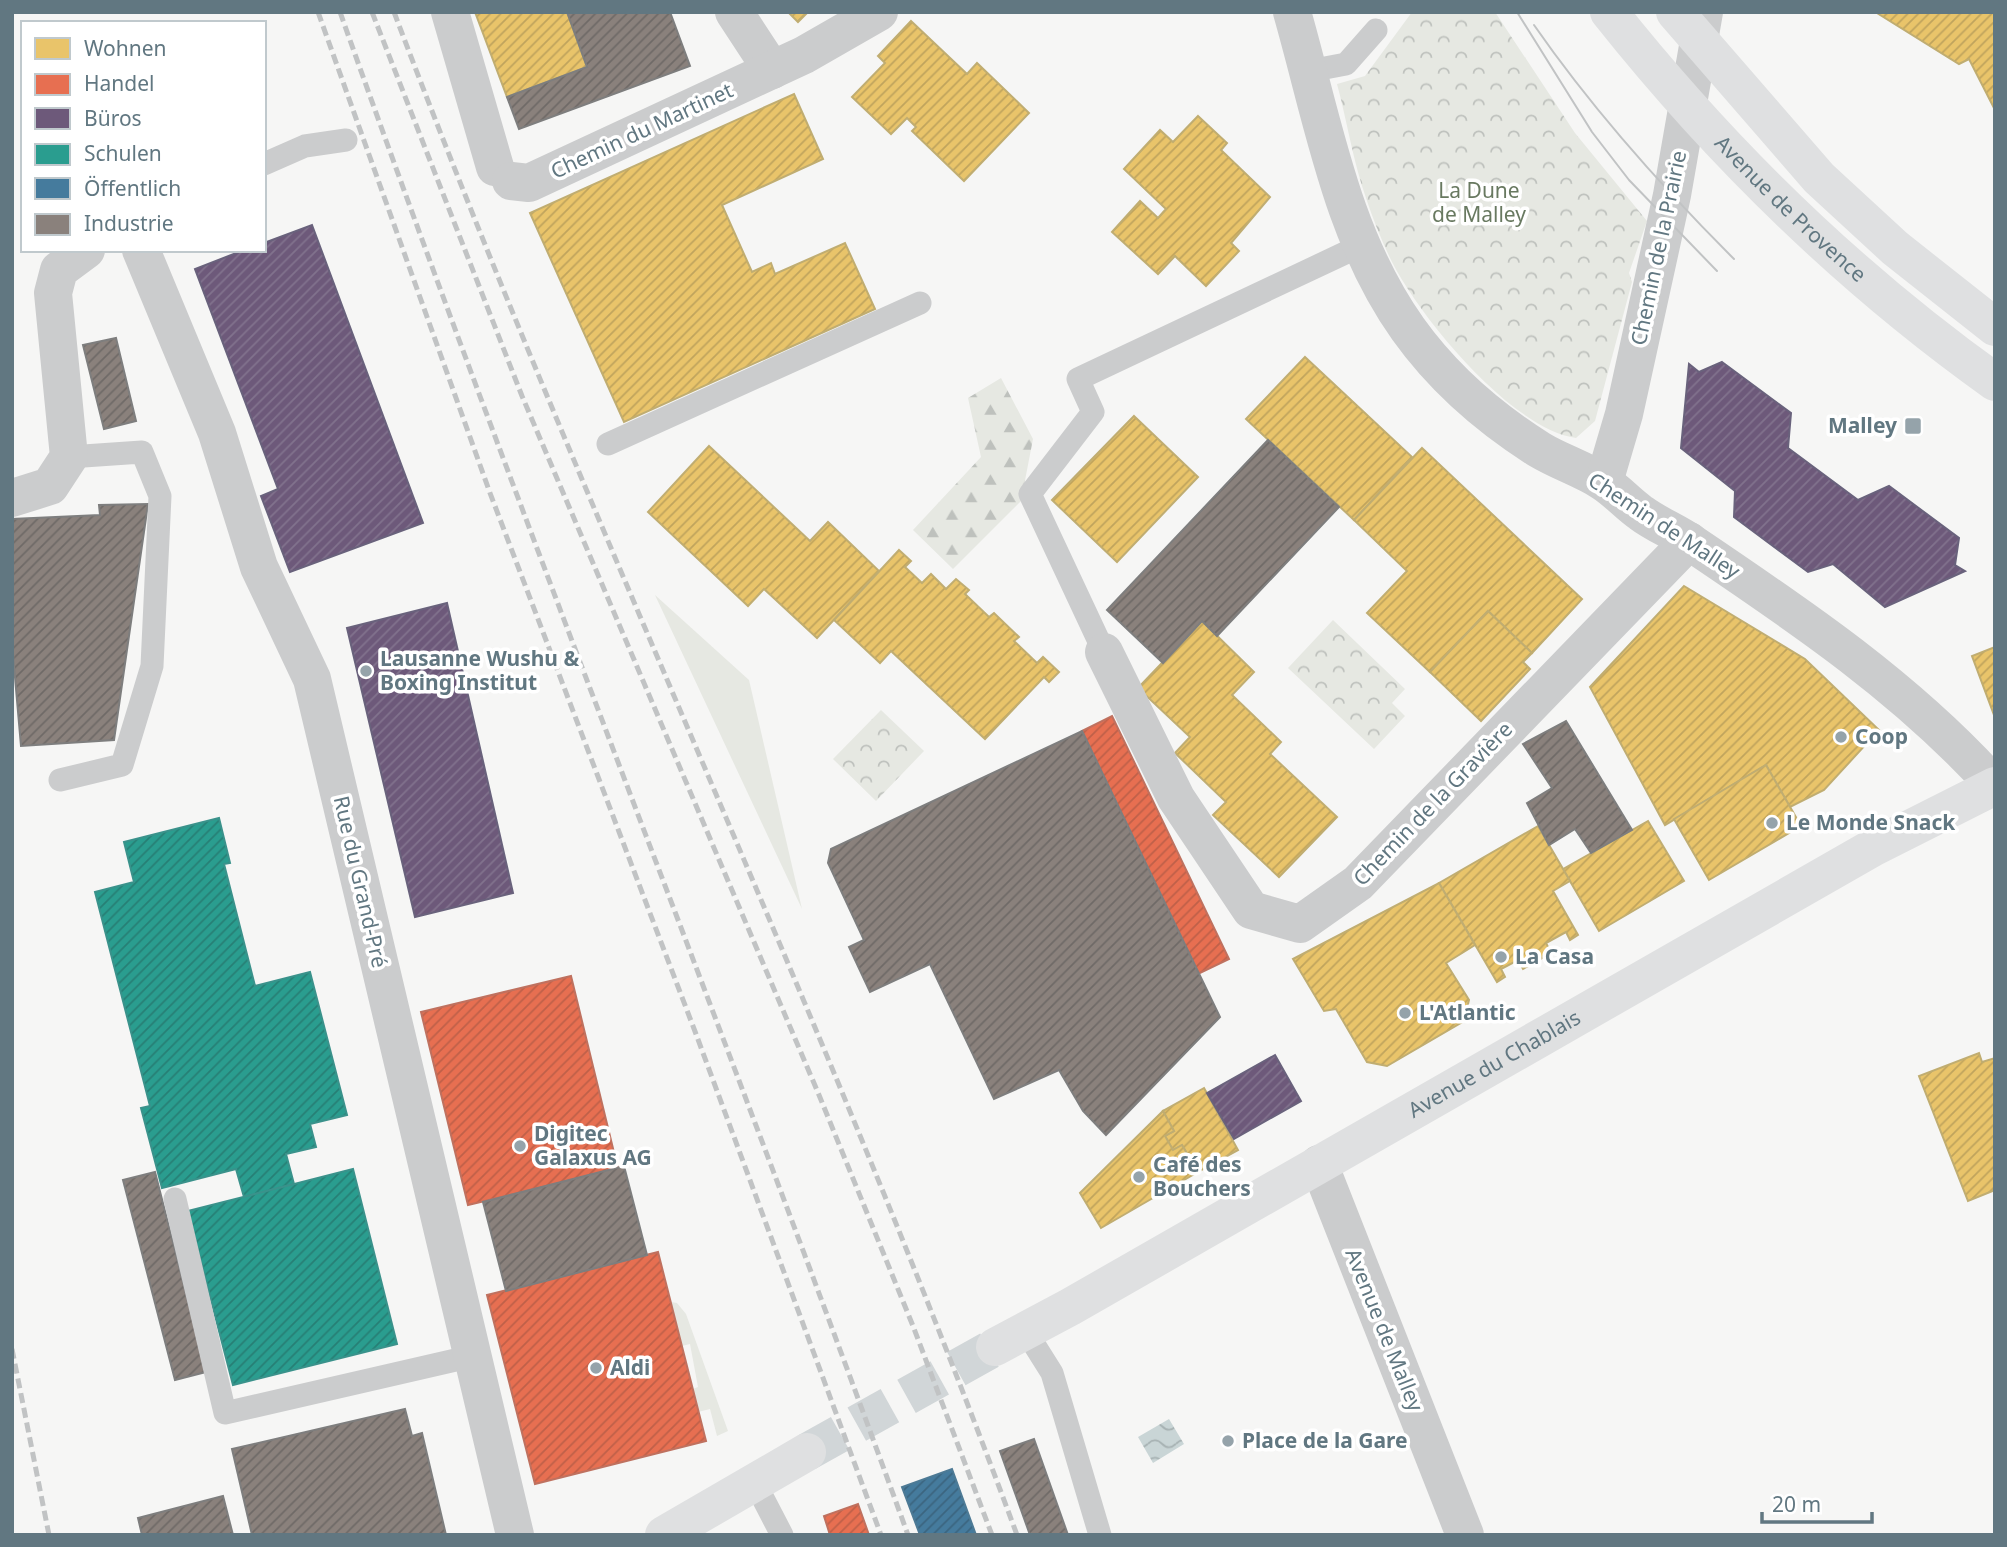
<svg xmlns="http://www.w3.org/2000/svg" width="2007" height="1547" viewBox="0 0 2007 1547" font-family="'Noto Sans',sans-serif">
  <defs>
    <pattern id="forest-firs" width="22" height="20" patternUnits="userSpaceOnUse" patternTransform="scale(1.75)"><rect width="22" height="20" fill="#e6e8e2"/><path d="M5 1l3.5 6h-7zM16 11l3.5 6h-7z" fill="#bec1bd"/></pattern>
    <pattern id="park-crowns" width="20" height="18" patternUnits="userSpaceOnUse" patternTransform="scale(1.75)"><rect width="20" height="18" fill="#e6e8e2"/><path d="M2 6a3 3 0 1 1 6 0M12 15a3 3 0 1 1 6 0" fill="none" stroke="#bec1bd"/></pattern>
    <pattern id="water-waves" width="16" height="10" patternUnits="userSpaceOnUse" patternTransform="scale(1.75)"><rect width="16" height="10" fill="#c9d5d6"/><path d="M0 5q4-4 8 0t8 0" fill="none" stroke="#a7b2b3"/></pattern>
    <pattern id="homes-hatch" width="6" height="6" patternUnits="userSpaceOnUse" patternTransform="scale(1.75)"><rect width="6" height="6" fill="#e9c46a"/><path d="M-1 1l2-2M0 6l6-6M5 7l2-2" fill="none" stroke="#c0a45d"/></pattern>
    <pattern id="shops-hatch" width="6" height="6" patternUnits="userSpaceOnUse" patternTransform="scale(1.75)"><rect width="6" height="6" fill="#e76f51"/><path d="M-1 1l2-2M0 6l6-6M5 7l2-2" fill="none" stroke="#bf6049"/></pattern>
    <pattern id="offices-hatch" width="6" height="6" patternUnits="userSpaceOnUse" patternTransform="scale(1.75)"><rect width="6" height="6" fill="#6d597a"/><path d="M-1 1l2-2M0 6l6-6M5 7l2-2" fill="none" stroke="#81728d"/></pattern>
    <pattern id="schools-hatch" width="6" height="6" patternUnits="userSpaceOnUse" patternTransform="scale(1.75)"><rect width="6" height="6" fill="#2a9d8f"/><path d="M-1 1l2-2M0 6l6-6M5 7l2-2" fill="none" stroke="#277f75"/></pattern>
    <pattern id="public-hatch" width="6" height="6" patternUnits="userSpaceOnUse" patternTransform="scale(1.75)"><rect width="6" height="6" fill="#457b9d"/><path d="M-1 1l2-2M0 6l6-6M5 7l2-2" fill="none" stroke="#3b6580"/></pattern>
    <pattern id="industry-hatch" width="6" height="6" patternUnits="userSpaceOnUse" patternTransform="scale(1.75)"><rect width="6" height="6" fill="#8a817c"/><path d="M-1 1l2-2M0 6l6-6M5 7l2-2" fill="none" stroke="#6f6a67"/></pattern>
  </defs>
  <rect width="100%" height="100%" fill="#f6f6f5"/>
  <g fill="#e6e8e2">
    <polygon points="655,595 749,680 802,909"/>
    <polygon points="671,1302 677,1303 686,1314 728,1431 717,1436 710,1409 698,1412 693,1389 698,1387 690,1344 682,1346"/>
  </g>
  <polygon fill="url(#forest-firs)" points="1001,378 1033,439 1021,501 953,569 913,530 981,457 968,398"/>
  <g fill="url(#park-crowns)">
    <path d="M1412,12H1495L1575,133L1647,221L1629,273L1632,282L1595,421L1576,438C1512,429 1421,319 1392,262C1382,242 1373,219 1366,198C1353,161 1347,121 1337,84L1365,76Z"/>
    <polygon points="1333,620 1405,689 1392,703 1405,716 1374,749 1288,668"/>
    <polygon points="881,710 924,751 876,801 833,759"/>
  </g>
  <polygon fill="url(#water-waves)" points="1169,1419 1184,1444 1153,1463 1138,1437"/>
  <g fill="url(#homes-hatch)" stroke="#c0ad71" stroke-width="2">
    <polygon points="475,12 567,12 587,67 507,97"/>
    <polygon points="788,12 808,12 798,22"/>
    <polygon points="1995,12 1995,110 1969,59 1959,64 1877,13"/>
    <polygon points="911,21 967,74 977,63 1029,113 964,181 912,131 916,127 907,118 891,134 852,97 885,63 878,56"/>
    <polygon points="794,94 823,159 722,205 752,272 771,263 775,274 845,243 875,309 624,422 530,213"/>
    <polygon points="1198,116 1227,143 1221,150 1270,197 1231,243 1239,251 1206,286 1175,256 1158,274 1112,232 1140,201 1158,218 1166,209 1124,169 1160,130 1173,142"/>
    <polygon points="1305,357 1412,457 1354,520 1246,419"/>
    <polygon points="1134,416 1198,477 1117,562 1052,500"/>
    <polygon points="709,446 810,541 828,522 879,571 817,638 764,589 748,606 648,512"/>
    <polygon points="1422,448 1582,599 1532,653 1488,611 1430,672 1367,613 1407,571 1354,520"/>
    <polygon points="899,550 911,561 905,567 922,583 931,574 946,589 956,579 969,590 965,594 989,617 994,613 1019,637 1014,641 1037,663 1043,657 1059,672 1049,682 1044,677 985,739 891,651 880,663 834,620"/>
    <polygon points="1684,586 1805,659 1879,730 1824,790 1790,807 1766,765 1665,825 1590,687"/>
    <polygon points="1488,611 1532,653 1523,662 1530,669 1481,721 1430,672"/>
    <polygon points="1202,621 1254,672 1232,695 1281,742 1270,754 1337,817 1279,877 1213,815 1226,802 1175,753 1190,737 1138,688"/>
    <polygon points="1995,647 1995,715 1994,715 1972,656"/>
    <polygon points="1766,765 1801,826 1709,880 1674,819"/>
    <polygon points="1648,821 1684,881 1599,931 1563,869"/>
    <polygon points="1538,826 1570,881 1553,891 1578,935 1570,940 1566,932 1546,943 1551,953 1523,969 1518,960 1501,969 1505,977 1497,982 1439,883"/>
    <polygon points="1439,883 1475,945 1446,963 1469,1000 1464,1021 1387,1066 1367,1062 1336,1009 1324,1011 1293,959"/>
    <polygon points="1979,1053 1982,1062 1995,1058 1995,1190 1968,1201 1919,1076"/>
    <polygon points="1204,1088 1238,1150 1198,1172 1182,1145 1173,1150 1165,1136 1174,1131 1163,1111"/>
    <polygon points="1163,1111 1174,1131 1165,1136 1173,1150 1182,1145 1198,1172 1101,1228 1080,1193"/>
  </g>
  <g fill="url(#shops-hatch)" stroke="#bf715f" stroke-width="2">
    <polygon points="1112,716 1229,959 1198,974 1082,731"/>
    <polygon points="571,976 618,1169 468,1205 421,1012"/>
    <polygon points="658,1252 706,1441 535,1484 487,1295"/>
    <polygon points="858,1504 869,1535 830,1535 824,1516"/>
  </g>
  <g fill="url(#offices-hatch)" stroke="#69627c" stroke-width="2">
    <polygon points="312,225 423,523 290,572 261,496 278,489 195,269 244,250 264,250 264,243"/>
    <polygon points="1722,362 1791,413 1788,448 1858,500 1889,486 1959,538 1955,565 1965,571 1885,607 1833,564 1808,572 1734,517 1735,491 1681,448 1689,364 1699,372"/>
    <polygon points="447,603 513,893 415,917 347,628"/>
    <polygon points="1275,1055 1301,1101 1234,1139 1207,1093"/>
  </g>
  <g fill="url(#schools-hatch)" stroke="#3a928b" stroke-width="2">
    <polygon points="219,818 230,863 224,864 255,986 310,972 347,1115 310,1124 316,1147 286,1154 294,1184 244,1197 236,1169 162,1188 141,1108 150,1106 95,892 134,882 124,842"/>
    <polygon points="353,1169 397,1344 233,1385 188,1211"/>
  </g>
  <polygon fill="url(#public-hatch)" stroke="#4d7a95" stroke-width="2" points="952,1469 976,1535 920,1535 902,1487"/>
  <g fill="url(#industry-hatch)" stroke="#7e7e7e" stroke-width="2">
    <polygon points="567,12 670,12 690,66 519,129 507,97 587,67"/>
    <polygon points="116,338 136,421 104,429 83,345"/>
    <polygon points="1268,440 1339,507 1217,636 1202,621 1163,663 1107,610"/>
    <polygon points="148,504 114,740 21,746 12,643 12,519 100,515 99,505"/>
    <polygon points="1566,721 1632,830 1591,853 1575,829 1549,845 1527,803 1552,788 1523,744"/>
    <polygon points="1082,731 1220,1017 1106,1135 1083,1111 1059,1070 994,1099 930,964 870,992 849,947 864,940 828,863 831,849"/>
    <polygon points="624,1166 647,1255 506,1291 483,1202"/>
    <polygon points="155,1172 206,1372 175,1380 123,1180"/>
    <polygon points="405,1409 412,1436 422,1433 446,1535 252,1535 232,1449"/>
    <polygon points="1034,1439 1068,1535 1030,1535 1000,1451"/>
    <polygon points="223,1496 233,1535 142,1535 138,1518"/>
  </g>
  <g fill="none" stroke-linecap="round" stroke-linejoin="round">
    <polyline stroke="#d1d6d8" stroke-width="38" stroke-dasharray="38 19" stroke-linecap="butt" points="807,1452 995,1347"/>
    <g stroke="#cbcccd" stroke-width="23">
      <polyline points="1309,71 1346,64 1376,30"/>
      <polyline points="264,164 305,146 346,140"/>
      <polyline points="608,444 920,303"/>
      <polyline points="1104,652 1030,494 1093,412 1078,379 1362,245"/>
      <polyline points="60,780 122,765 152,666 160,496 142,452 69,457"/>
      <polyline points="175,1199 225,1413 473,1356"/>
      <polyline points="1025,1330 1052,1373 1100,1535"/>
      <polyline points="754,1481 782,1535"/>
    </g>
    <g stroke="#cbcccd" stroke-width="38">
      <polyline points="450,12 495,167"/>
      <polyline points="734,12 772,70"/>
      <path d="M1292,12C1323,120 1341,235 1408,329C1443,378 1489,418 1540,450C1560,462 1583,469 1603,482C1617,491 1628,504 1641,513C1657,525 1676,532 1693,544C1800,616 1908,689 1995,786"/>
      <polyline points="511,181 529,183 804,55 879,12"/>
      <polyline points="141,250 217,433 259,567 312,679 515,1535"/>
      <polyline points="1604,482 1624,414 1672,195 1704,12"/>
      <polyline points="12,498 50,486 69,457 53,293 59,270 86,250"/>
      <polyline points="1104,652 1176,798 1251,910 1300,924 1358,883 1689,541"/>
      <polyline points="1319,1164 1465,1535"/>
    </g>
    <g stroke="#dfe0e1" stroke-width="38">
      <path id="s1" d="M995,1347L1070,1307L1874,847L1995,786"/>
      <polyline points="664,1535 807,1452"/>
    </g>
    <g stroke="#dfe0e1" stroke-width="38">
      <path id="s2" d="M1609,12C1721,153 1848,277 1995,382"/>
      <polyline points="1675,12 1819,178 1895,248 1995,327"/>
    </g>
    <g stroke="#c1c3c4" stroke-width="2">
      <polyline points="1517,12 1592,132 1629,180 1717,271"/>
      <path d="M1534,25C1593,110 1661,186 1734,259"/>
    </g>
    <g stroke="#c1c3c4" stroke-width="5" stroke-dasharray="10 5" stroke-linecap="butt">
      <polyline points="318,12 490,493 696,1034 881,1535"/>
      <path d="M340,12C521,523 723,1025 908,1535"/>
      <polyline points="372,12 522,396 819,1095 913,1326 992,1535"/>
      <path d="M394,12C588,526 827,1020 1017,1535"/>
      <polyline points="12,1349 49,1535"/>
    </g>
  </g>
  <g fill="#95a3aa" stroke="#fff" stroke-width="2.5">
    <rect x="1904" y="417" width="18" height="18" rx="3.5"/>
    <circle cx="366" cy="671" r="7"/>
    <circle cx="1841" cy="737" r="7"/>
    <circle cx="1772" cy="823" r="7"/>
    <circle cx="1501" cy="957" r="7"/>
    <circle cx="1405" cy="1013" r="7"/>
    <circle cx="520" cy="1146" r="7"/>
    <circle cx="1139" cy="1177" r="7"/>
    <circle cx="596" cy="1368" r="7"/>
    <circle cx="1228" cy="1441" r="7"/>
  </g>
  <g text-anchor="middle" stroke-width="7" stroke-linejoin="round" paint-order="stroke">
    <g font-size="21" fill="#617781" stroke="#fff">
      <text transform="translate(642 131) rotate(-25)" y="7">Chemin du Martinet</text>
      <text dy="7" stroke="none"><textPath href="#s2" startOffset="268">Avenue de Provence</textPath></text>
      <text transform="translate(1659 248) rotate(-78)" y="7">Chemin de la Prairie</text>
      <text transform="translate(1664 526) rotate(33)" y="7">Chemin de Malley</text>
      <text transform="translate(1433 804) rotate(-46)" y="7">Chemin de la Gravière</text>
      <text transform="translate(360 882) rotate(77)" y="7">Rue du Grand-Pré</text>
      <text dy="7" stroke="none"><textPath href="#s1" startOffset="574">Avenue du Chablais</textPath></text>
      <text transform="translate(1384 1330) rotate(68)" y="7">Avenue de Malley</text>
    </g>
    <g font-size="21" fill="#687960" stroke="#fff">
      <text x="1479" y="198">La Dune<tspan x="1479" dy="24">de Malley</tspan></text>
    </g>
    <g font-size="21" font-weight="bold" fill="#617781" stroke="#fff" text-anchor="start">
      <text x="1897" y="433" text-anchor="end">Malley</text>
      <text x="380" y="666">Lausanne Wushu &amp;<tspan x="380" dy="24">Boxing Institut</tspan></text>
      <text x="1855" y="744">Coop</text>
      <text x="1786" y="830">Le Monde Snack</text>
      <text x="1515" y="964">La Casa</text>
      <text x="1419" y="1020">L'Atlantic</text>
      <text x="534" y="1141">Digitec<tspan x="534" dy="24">Galaxus AG</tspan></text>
      <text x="1153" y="1172">Café des<tspan x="1153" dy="24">Bouchers</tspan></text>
      <text x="610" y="1375">Aldi</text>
      <text x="1242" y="1448">Place de la Gare</text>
    </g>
  </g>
  <rect width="2007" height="1547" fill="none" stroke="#617781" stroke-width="28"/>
  <rect x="21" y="21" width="245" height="231" fill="#ffffff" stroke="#c0c9cd" stroke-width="2"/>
  <rect x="35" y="38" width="35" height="21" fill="#e9c46a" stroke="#c0c9cd" stroke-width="2"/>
  <text x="84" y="56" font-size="21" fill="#617781">Wohnen</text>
  <rect x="35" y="74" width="35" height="21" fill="#e76f51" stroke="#c0c9cd" stroke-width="2"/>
  <text x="84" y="91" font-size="21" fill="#617781">Handel</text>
  <rect x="35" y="108" width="35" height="21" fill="#6d597a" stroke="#c0c9cd" stroke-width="2"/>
  <text x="84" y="126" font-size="21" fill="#617781">Büros</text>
  <rect x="35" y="144" width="35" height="21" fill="#2a9d8f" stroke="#c0c9cd" stroke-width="2"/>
  <text x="84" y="161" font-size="21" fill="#617781">Schulen</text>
  <rect x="35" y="178" width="35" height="21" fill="#457b9d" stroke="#c0c9cd" stroke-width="2"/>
  <text x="84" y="196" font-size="21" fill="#617781">Öffentlich</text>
  <rect x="35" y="214" width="35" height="21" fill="#8a817c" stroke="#c0c9cd" stroke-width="2"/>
  <text x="84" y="231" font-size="21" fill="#617781">Industrie</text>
  <path d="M1762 1512v10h110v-10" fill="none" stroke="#617781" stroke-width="3.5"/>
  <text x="1772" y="1512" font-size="21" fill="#617781" stroke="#ffffff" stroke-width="5" paint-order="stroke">20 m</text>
</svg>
